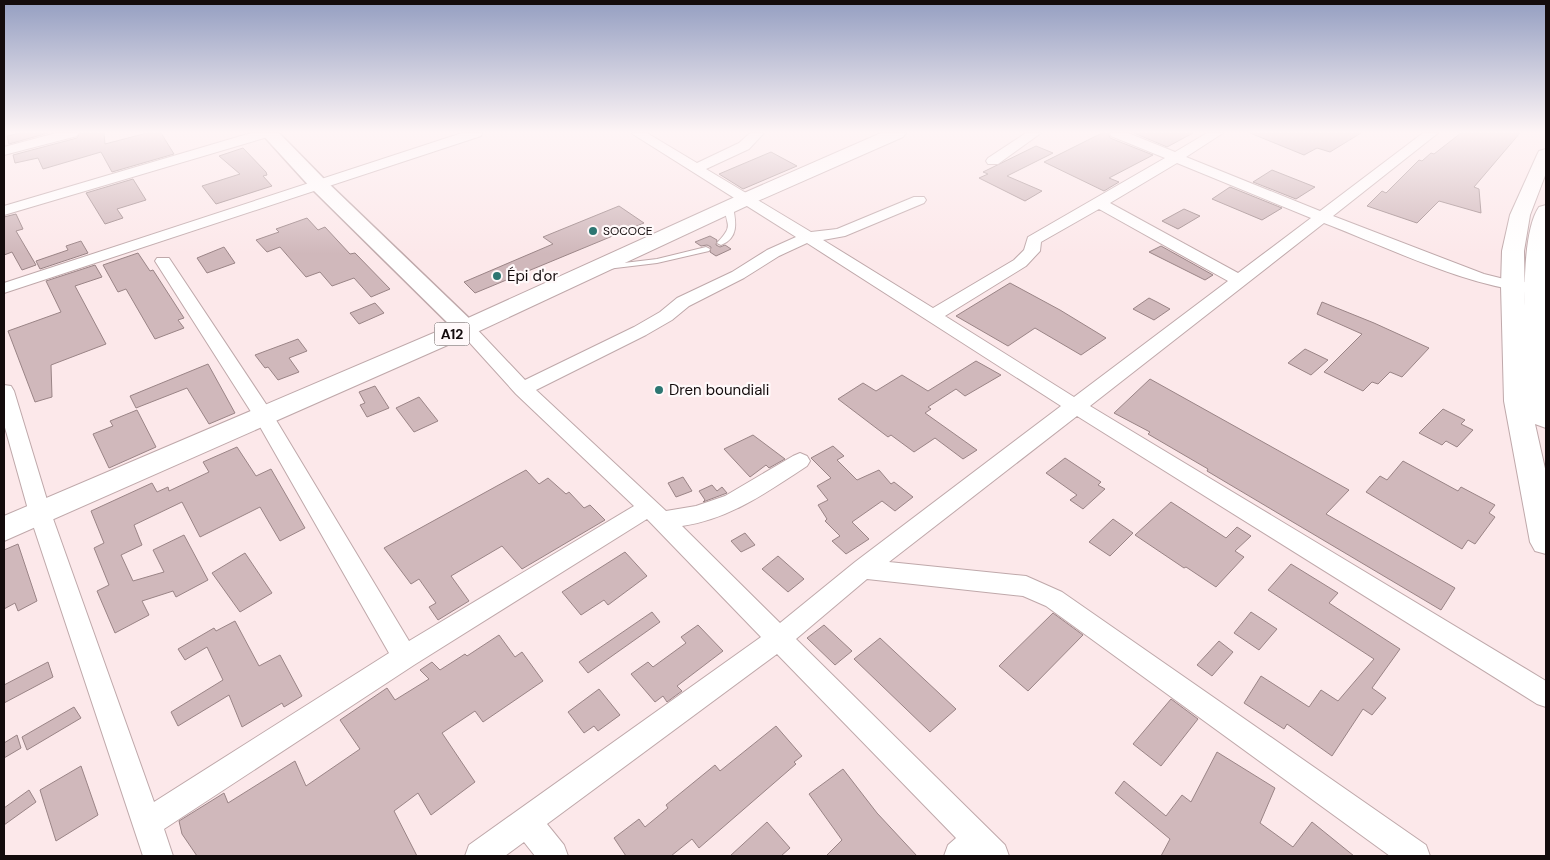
<svg xmlns="http://www.w3.org/2000/svg" width="1550" height="860" viewBox="0 0 1550 860" font-family="'DM Sans',sans-serif">
  <rect width="100%" height="100%" fill="#fce8ea"/>
  <g fill="#d0b8bb" stroke="#9a8486">
    <polygon points="20,133 48,133 9,144 7,136"/>
    <polygon points="80,133 104,133 105,144 147,133 161,133 174,154 112,172 101,152 43,169 38,158 15,163 13,155 77,138"/>
    <polygon points="1102,133 1108,133 1110,138 1153,155 1109,178 1119,182 1104,191 1044,162"/>
    <polygon points="1134,133 1193,133 1167,147"/>
    <polygon points="1250,133 1361,133 1330,152 1317,148 1304,155"/>
    <polygon points="1461,133 1520,133 1474,187 1479,189 1481,213 1439,201 1417,223 1367,206 1382,191 1386,193 1419,160 1422,161 1431,153 1434,154"/>
    <polygon points="1036,146 1053,153 1007,176 1042,191 1025,201 979,178 988,174 983,172"/>
    <polygon points="243,148 266,172 267,175 263,176 272,186 216,204 202,186 240,174 219,156"/>
    <polygon points="771,152 797,166 743,189 719,174"/>
    <polygon points="1272,170 1315,187 1296,199 1253,182"/>
    <polygon points="133,179 146,200 117,209 123,218 105,224 86,193"/>
    <polygon points="1230,187 1282,208 1262,220 1212,199"/>
    <polygon points="619,206 644,223 475,293 464,282 553,244 543,237"/>
    <polygon points="1184,209 1200,216 1178,229 1162,221"/>
    <polygon points="16,214 23,229 16,231 36,265 22,270 12,252 4,255 4,217"/>
    <polygon points="307,218 318,230 325,227 350,254 355,253 390,289 371,297 354,278 332,286 320,272 306,277 280,247 267,252 256,240 279,232 276,229"/>
    <polygon points="710,236 717,240 716,245 720,247 725,245 731,249 716,256 710,252 711,247 707,245 701,246 695,242"/>
    <polygon points="81,241 88,253 40,269 36,261 68,250 66,246"/>
    <polygon points="1161,246 1213,275 1205,280 1149,252"/>
    <polygon points="224,247 235,263 207,273 197,258"/>
    <polygon points="138,253 150,271 153,270 184,318 178,320 184,328 155,339 126,289 118,292 103,265"/>
    <polygon points="95,265 102,277 75,286 106,344 51,365 52,397 35,402 8,331 61,312 46,281"/>
    <polygon points="1010,283 1060,310 1106,338 1081,355 1035,328 1008,346 956,316"/>
    <polygon points="1149,298 1157,302 1170,309 1154,320 1133,309"/>
    <polygon points="1322,302 1374,323 1429,348 1402,377 1390,372 1378,384 1372,382 1363,391 1324,372 1362,334 1317,314"/>
    <polygon points="375,303 384,313 359,324 350,313"/>
    <polygon points="298,339 307,351 289,358 299,372 278,380 268,367 265,368 255,355"/>
    <polygon points="1305,349 1328,360 1311,375 1288,363"/>
    <polygon points="976,361 1001,375 965,396 956,389 928,407 931,409 925,413 977,450 963,459 935,438 914,452 891,435 888,437 838,399 863,383 876,391 902,375 928,391"/>
    <polygon points="208,364 235,413 209,424 187,388 136,408 130,396"/>
    <polygon points="1150,379 1349,490 1326,514 1455,588 1441,610 1207,471 1208,469 1148,434 1150,432 1114,413"/>
    <polygon points="375,386 389,408 367,417 360,405 365,403 359,392"/>
    <polygon points="419,397 438,421 414,432 396,408"/>
    <polygon points="1443,409 1465,420 1461,424 1473,430 1457,447 1446,441 1442,445 1419,433"/>
    <polygon points="137,410 156,447 109,468 93,434 113,426 110,421"/>
    <polygon points="753,435 785,459 769,468 766,465 750,477 724,449"/>
    <polygon points="833,446 844,456 837,460 857,480 879,470 891,484 894,482 913,497 895,511 882,501 852,522 869,539 846,554 832,541 840,536 825,521 827,519 818,505 828,500 817,486 831,478 811,458"/>
    <polygon points="237,447 256,476 271,469 305,528 280,541 260,507 200,537 182,502 134,525 142,545 121,555 133,581 164,572 153,550 184,535 208,580 176,597 173,591 142,601 149,615 115,633 97,591 109,585 94,548 104,543 91,511 152,483 157,492 168,487 169,491 209,472 203,462"/>
    <polygon points="1065,458 1101,482 1098,485 1105,489 1083,509 1070,500 1077,495 1046,473"/>
    <polygon points="1403,461 1458,491 1461,487 1495,505 1489,513 1495,517 1475,544 1468,540 1462,549 1366,492 1380,476 1387,480"/>
    <polygon points="526,470 539,484 548,478 566,494 569,492 584,508 590,505 605,520 522,569 502,546 451,576 469,601 438,620 429,607 436,603 419,579 411,584 384,548"/>
    <polygon points="683,477 692,491 676,497 668,483"/>
    <polygon points="712,485 717,491 722,487 727,493 703,502 705,500 699,491"/>
    <polygon points="1171,502 1226,538 1237,527 1251,536 1235,551 1244,557 1216,587 1186,567 1184,568 1135,535"/>
    <polygon points="1113,519 1133,533 1110,556 1089,542"/>
    <polygon points="745,533 755,545 741,552 731,541"/>
    <polygon points="18,544 37,601 18,611 15,603 4,609 4,550"/>
    <polygon points="625,552 647,576 608,605 604,600 581,615 562,592"/>
    <polygon points="245,553 272,593 240,612 212,573"/>
    <polygon points="778,556 804,579 788,592 762,569"/>
    <polygon points="1291,564 1338,593 1329,603 1400,649 1372,688 1386,698 1372,715 1363,709 1332,756 1287,724 1284,729 1244,703 1261,676 1309,707 1321,690 1338,701 1374,659 1268,590"/>
    <polygon points="652,612 660,622 588,673 579,662"/>
    <polygon points="1251,612 1277,629 1259,650 1234,633"/>
    <polygon points="1053,613 1083,635 1028,691 999,666"/>
    <polygon points="235,621 259,666 280,655 302,696 284,707 282,703 242,727 229,695 178,726 171,712 223,680 207,647 185,660 178,649 214,628 216,631"/>
    <polygon points="698,625 723,651 677,686 682,691 667,702 663,696 655,702 631,674 648,662 653,667 686,643 681,637"/>
    <polygon points="824,625 852,651 835,665 807,638"/>
    <polygon points="499,635 515,657 522,652 543,681 483,722 475,711 442,733 475,782 431,815 418,793 394,811 417,856 197,856 182,834 179,821 224,793 228,803 295,761 306,786 360,749 340,720 387,688 395,700 429,679 420,670 432,662 440,670 465,654 467,656"/>
    <polygon points="880,638 956,709 930,732 854,659"/>
    <polygon points="1219,641 1233,652 1212,676 1197,665"/>
    <polygon points="48,662 53,677 4,703 4,685"/>
    <polygon points="599,689 620,715 598,731 594,726 584,733 568,712"/>
    <polygon points="1171,699 1198,719 1161,766 1133,744"/>
    <polygon points="74,707 81,718 27,750 22,737"/>
    <polygon points="776,726 802,756 794,762 796,764 699,848 692,839 671,856 626,856 614,838 639,819 645,827 668,808 666,805 715,765 720,771"/>
    <polygon points="17,735 21,748 4,758 4,743"/>
    <polygon points="1217,752 1275,788 1260,823 1293,847 1312,822 1354,856 1161,856 1170,839 1115,793 1124,781 1166,816 1182,795 1191,802"/>
    <polygon points="81,766 98,815 56,841 40,790"/>
    <polygon points="843,769 877,813 917,856 826,856 842,840 809,794"/>
    <polygon points="29,790 36,802 4,825 4,808"/>
    <polygon points="767,822 790,848 781,856 730,856"/>
  </g>
  <g fill="none" stroke-linecap="round" stroke-linejoin="round">
    <defs>
      <g id="service">
        <path d="M726,205H729L733,207C736,222 739,238 721,245L717,243C737,222 723,226 726,205Z"/>
        <polygon points="706,247 710,249 709,251 657,263 607,269 603,267 607,265 657,259"/>
      </g>
      <g id="minor">
        <polygon points="56,133 78,133 77,136 4,155 4,147"/>
        <polygon points="251,133 272,133 271,136 4,215 4,206"/>
        <polygon points="462,133 482,133 481,136 4,293 4,283"/>
        <path d="M631,133H647L697,163L739,143L750,133H764L749,149L706,169L811,232L837,229L914,197H924L926,200L924,203L845,236L823,240L933,308L1014,260L1024,250L1028,237L1165,158L1111,136L1110,133H1128L1175,152L1207,133H1223L1186,157L1320,211L1423,133H1438L1333,216L1484,274L1512,281L1546,284V294C1471,289 1394,250 1324,223L1090,406L1546,681V707L1537,704L1077,416L889,562L1026,576L1062,592L1426,845L1430,856H1390L1046,606L1023,596L867,579L796,639L1005,845L1009,856H944L948,845L956,838L777,654L547,824L564,845L568,856H535L524,842L505,856H465L469,845L761,637L647,519L414,665L164,829L173,856H143L29,513L4,424V385L11,386L14,391L51,513L154,802L389,653L255,418L155,261L157,258H169L270,410L409,641L634,506L516,394L460,332L457,328L460,324L466,323L472,324L525,380L634,327L660,312L677,298L732,272L767,250L796,237ZM1177,163L1311,218L1238,273L1110,203ZM1099,209L1228,281L1074,397L945,316L1026,266L1040,251L1041,242ZM807,243L1061,406L855,562L780,623L682,526C730,519 767,492 807,466L810,461L807,456L800,453L793,456L725,496L696,506L666,511L536,390L646,335L672,320L689,306L744,278L779,256Z"/>
        <polygon points="1026,133 1041,133 998,164 988,164 986,161 988,158"/>
      </g>
      <polygon id="tertiary" points="261,133 279,133 326,181 474,323 478,328 474,333 466,335 458,333 312,189"/>
      <g id="primary">
        <polygon points="881,133 906,133 903,137 751,204 475,333 4,541 4,516 457,323 737,196"/>
        <path d="M1546,149V173L1530,215L1524,251L1525,306C1524,281 1525,227 1539,207L1546,205V428L1535,424L1546,473V554L1535,551L1530,542L1504,401L1501,286L1502,251L1510,215L1537,155L1539,151Z"/>
      </g>
    </defs>
    <use href="#service" stroke="#bfa8aa" stroke-width="2"/>
    <use href="#minor" stroke="#bfa8aa" stroke-width="2"/>
    <use href="#tertiary" stroke="#bfa8aa" stroke-width="3"/>
    <use href="#primary" stroke="#bfa8aa" stroke-width="2"/>
    <use href="#service" fill="#fff" fill-rule="evenodd"/>
    <use href="#minor" fill="#fff" fill-rule="evenodd"/>
    <use href="#tertiary" fill="#fff" fill-rule="evenodd"/>
    <use href="#primary" fill="#fff" fill-rule="evenodd"/>
  </g>
  <linearGradient id="sky" x2="0" y2="1"><stop stop-color="#949ec1"/><stop offset="0.52" stop-color="#fef5f6"/><stop offset="1" stop-color="#fef5f6" stop-opacity="0"/></linearGradient>
  <rect width="1550" height="254" fill="url(#sky)"/>
  <g fill="#2d7672" stroke="#fff9fa" stroke-width="2">
    <circle cx="593" cy="231" r="5"/>
    <circle cx="497" cy="276" r="5"/>
    <circle cx="659" cy="390" r="5"/>
  </g>
  <g text-anchor="middle" stroke-width="4.5" stroke-linejoin="round" paint-order="stroke">
    <g font-size="12" fill="#130b0c" stroke="#fff9fa" text-anchor="start">
      <text x="603" y="235">SOCOCE</text>
    </g>
    <rect fill="#fff9fa" stroke="#5a5253" stroke-width="1" x="434.5" y="322.5" width="35" height="23" rx="4"/>
    <g font-size="14" font-weight="bold" fill="#130b0c">
      <text x="452" y="339">A12</text>
    </g>
    <g font-size="15" fill="#130b0c" stroke="#fff9fa" text-anchor="start">
      <text x="507" y="281">Épi d'or</text>
      <text x="669" y="395">Dren boundiali</text>
    </g>
  </g>
  <rect width="1550" height="860" fill="none" stroke="#130b0c" stroke-width="10"/>
</svg>
